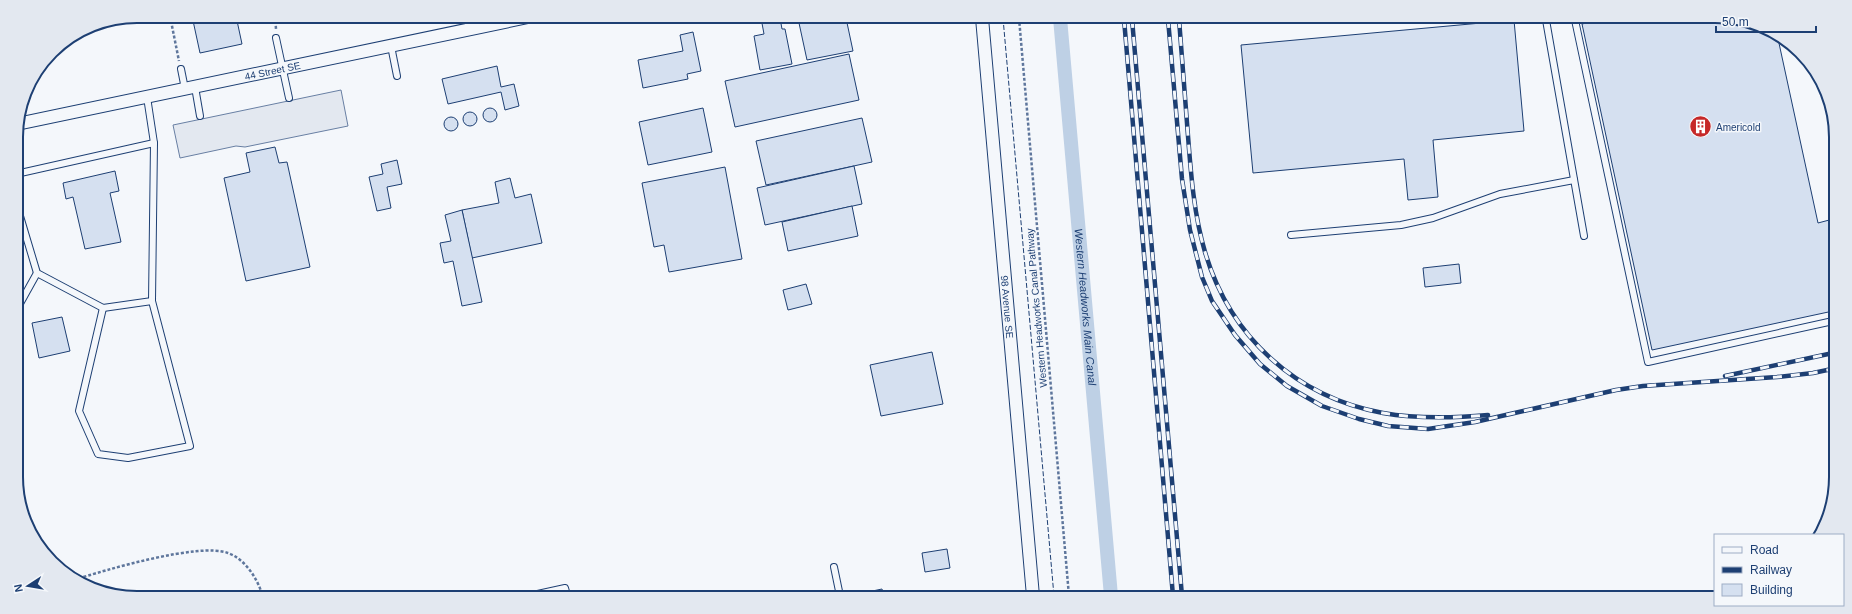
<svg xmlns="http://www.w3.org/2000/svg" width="1852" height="614" viewBox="0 0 1852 614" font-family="Helvetica,sans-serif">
  <rect width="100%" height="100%" fill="#f4f7fb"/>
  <polygon fill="#e3e8f0" stroke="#687fa3" points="341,90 348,126 245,147 236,146 180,158 173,125"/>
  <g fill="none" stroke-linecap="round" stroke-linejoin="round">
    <path stroke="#bed0e5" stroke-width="14" id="s1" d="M1060,18L1111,596"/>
  </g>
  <g fill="#d5e0f0" stroke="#1d3f73">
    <polygon points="192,16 236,16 242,44 200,53"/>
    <polygon points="761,18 780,18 782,29 785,29 792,64 760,70 754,36 764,34"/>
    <polygon points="822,18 846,18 853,51 807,60 799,23"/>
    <polygon points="1514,20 1524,131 1433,140 1438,197 1408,200 1404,159 1253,173 1241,45"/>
    <polygon points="1599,20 1747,20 1777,34 1818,223 1833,219 1833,311 1652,350 1582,24"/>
    <polygon points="693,32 701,71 687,74 688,79 643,88 638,60 683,51 680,35"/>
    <polygon points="849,54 859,100 735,127 725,81"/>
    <polygon points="497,66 501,87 514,84 519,106 505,110 501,92 448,104 442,79"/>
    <polygon points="703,108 712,152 648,165 639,122"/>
    <circle cx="490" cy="115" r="7"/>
    <circle cx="470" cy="119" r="7"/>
    <circle cx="451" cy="124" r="7"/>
    <polygon points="862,118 872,162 766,185 756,141"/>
    <polygon points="275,147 279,163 287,162 310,267 246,281 224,178 250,172 246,153"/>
    <polygon points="397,160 402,184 387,187 391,208 377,211 369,177 383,174 381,164"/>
    <polygon points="854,166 862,204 765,225 757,188"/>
    <polygon points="725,167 742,259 669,272 664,245 654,247 642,183"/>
    <polygon points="115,171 119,191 110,193 121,242 85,249 73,197 66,199 63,183"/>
    <polygon points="510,178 515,198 531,194 542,243 472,258 462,210 499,203 495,182"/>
    <polygon points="852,206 858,236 788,251 782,222"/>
    <polygon points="462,210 482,302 462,306 453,261 444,263 440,243 451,241 445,215"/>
    <polygon points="1459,264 1461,283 1425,287 1423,268"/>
    <polygon points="806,284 812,304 788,310 783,290"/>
    <polygon points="62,317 70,351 39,358 32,323"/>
    <polygon points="932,352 943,404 881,416 870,365"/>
    <polygon points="947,549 950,568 925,572 922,553"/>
    <polygon points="882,589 884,596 858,596 858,594"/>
  </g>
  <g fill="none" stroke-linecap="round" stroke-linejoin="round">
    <defs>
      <g id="service">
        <polyline points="467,17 469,29"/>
        <polyline points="1546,20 1584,236"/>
        <polyline points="1575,20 1648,362 1833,321"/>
        <polyline points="276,38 289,98"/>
        <polyline points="391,46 397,76"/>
        <polyline points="181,69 185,89"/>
        <polyline points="195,87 200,116"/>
        <polyline points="16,174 154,143"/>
        <polyline points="17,206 37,273 103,308 152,301 154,143 147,97"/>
        <polyline points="1291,235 1401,225 1433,218 1500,194 1574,180"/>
        <polyline points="103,308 79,411 98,454 128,458 190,446 152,301"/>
        <polyline points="17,309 37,273"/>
        <polyline points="834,567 840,596"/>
        <polyline points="533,595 565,588 567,595"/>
      </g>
      <g id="minor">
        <path id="s2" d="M982,18L1033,596"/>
        <path id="s3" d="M17,124L528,17"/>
      </g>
    </defs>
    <use href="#service" stroke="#1d3f73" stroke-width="8"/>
    <use href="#minor" stroke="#1d3f73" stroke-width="14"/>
    <g stroke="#5e769c" stroke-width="2.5" stroke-dasharray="3 2" stroke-linecap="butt">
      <polyline points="170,16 179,61"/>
      <polyline points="275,16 276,29"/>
      <polyline points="1019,18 1069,596"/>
      <path d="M74,580C105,570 200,542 228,553C245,559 257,578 262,594"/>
    </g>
    <use href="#service" stroke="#f4f7fb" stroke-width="6"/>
    <use href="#minor" stroke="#f4f7fb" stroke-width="12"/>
    <defs>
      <g id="rail">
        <polyline points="1124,19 1173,596"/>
        <polyline points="1132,19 1182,596"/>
        <polyline points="1168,19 1182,179 1190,230 1202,277 1212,301 1235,335 1260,364 1287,386 1322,406 1359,419 1388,426 1428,429 1475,422 1616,390 1643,386 1777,377 1813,373 1832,369"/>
        <path d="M1179,19C1182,58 1185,97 1188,136C1191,175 1194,215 1205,252C1230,337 1296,397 1383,413C1417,419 1454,418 1488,415"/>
        <polyline points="1725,376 1833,353"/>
      </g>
    </defs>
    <use href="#rail" stroke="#1d3f73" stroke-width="4.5"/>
    <use href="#rail" stroke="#f4f7fb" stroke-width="3" stroke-dasharray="9" stroke-linecap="butt"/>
    <polyline stroke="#1d3f73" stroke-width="1" stroke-dasharray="5 2" stroke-linecap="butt" points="1003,18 1054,596"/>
  </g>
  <defs>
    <symbol id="building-disc" viewBox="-11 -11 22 22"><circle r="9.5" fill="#c62828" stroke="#f4f7fb"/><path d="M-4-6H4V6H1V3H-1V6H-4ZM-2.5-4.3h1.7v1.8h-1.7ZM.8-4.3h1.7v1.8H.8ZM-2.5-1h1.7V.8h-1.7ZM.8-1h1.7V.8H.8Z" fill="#fff"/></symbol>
  </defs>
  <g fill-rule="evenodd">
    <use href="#building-disc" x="1688" y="114" width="25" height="25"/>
  </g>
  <g text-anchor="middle" stroke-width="3" stroke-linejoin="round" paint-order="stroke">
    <g font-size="10" fill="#1d3f73" stroke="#f4f7fb">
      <text dy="4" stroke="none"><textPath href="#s3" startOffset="261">44 Street SE</textPath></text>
      <text dy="4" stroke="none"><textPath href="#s2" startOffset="290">98 Avenue SE</textPath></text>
      <text transform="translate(1036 308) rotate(-95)" y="4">Western Headworks Canal Pathway</text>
    </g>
    <g font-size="10" fill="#1d3f73" stroke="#f4f7fb" text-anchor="start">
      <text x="1716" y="131">Americold</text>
    </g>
    <g font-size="11" font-style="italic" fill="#1d3f73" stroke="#f4f7fb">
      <text dy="4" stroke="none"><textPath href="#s1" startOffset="290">Western Headworks Main Canal</textPath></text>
    </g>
  </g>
  <path d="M0 0H1852V614H0ZM137 23H1715A114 114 0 0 1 1829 137V477A114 114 0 0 1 1715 591H137A114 114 0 0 1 23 477V137A114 114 0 0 1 137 23Z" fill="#e3e8f0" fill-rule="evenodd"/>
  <path fill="none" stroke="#1d3f73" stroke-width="2" d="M137 23H1715A114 114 0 0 1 1829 137V477A114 114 0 0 1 1715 591H137A114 114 0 0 1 23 477V137A114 114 0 0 1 137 23Z"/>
  <rect x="1714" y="534" width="130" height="72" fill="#f4f7fb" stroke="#9eadc5"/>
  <rect x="1722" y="547" width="20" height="6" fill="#f4f7fb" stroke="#9eadc5"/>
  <text x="1750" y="554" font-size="12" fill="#1d3f73">Road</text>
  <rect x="1722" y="567" width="20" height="6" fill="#1d3f73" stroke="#9eadc5"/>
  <text x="1750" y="574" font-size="12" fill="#1d3f73">Railway</text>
  <rect x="1722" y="584" width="20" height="12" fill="#d5e0f0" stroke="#9eadc5"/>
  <text x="1750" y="594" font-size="12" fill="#1d3f73">Building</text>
  <g transform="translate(28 586) rotate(258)" stroke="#f4f7fb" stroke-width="3" paint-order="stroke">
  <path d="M0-3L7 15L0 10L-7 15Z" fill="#1d3f73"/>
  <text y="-6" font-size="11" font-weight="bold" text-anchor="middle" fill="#1d3f73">N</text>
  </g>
  <path d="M1716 26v6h100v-6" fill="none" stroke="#1d3f73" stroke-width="2"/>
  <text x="1722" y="26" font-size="12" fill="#1d3f73" stroke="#f4f7fb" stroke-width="3" paint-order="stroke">50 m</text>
</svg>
